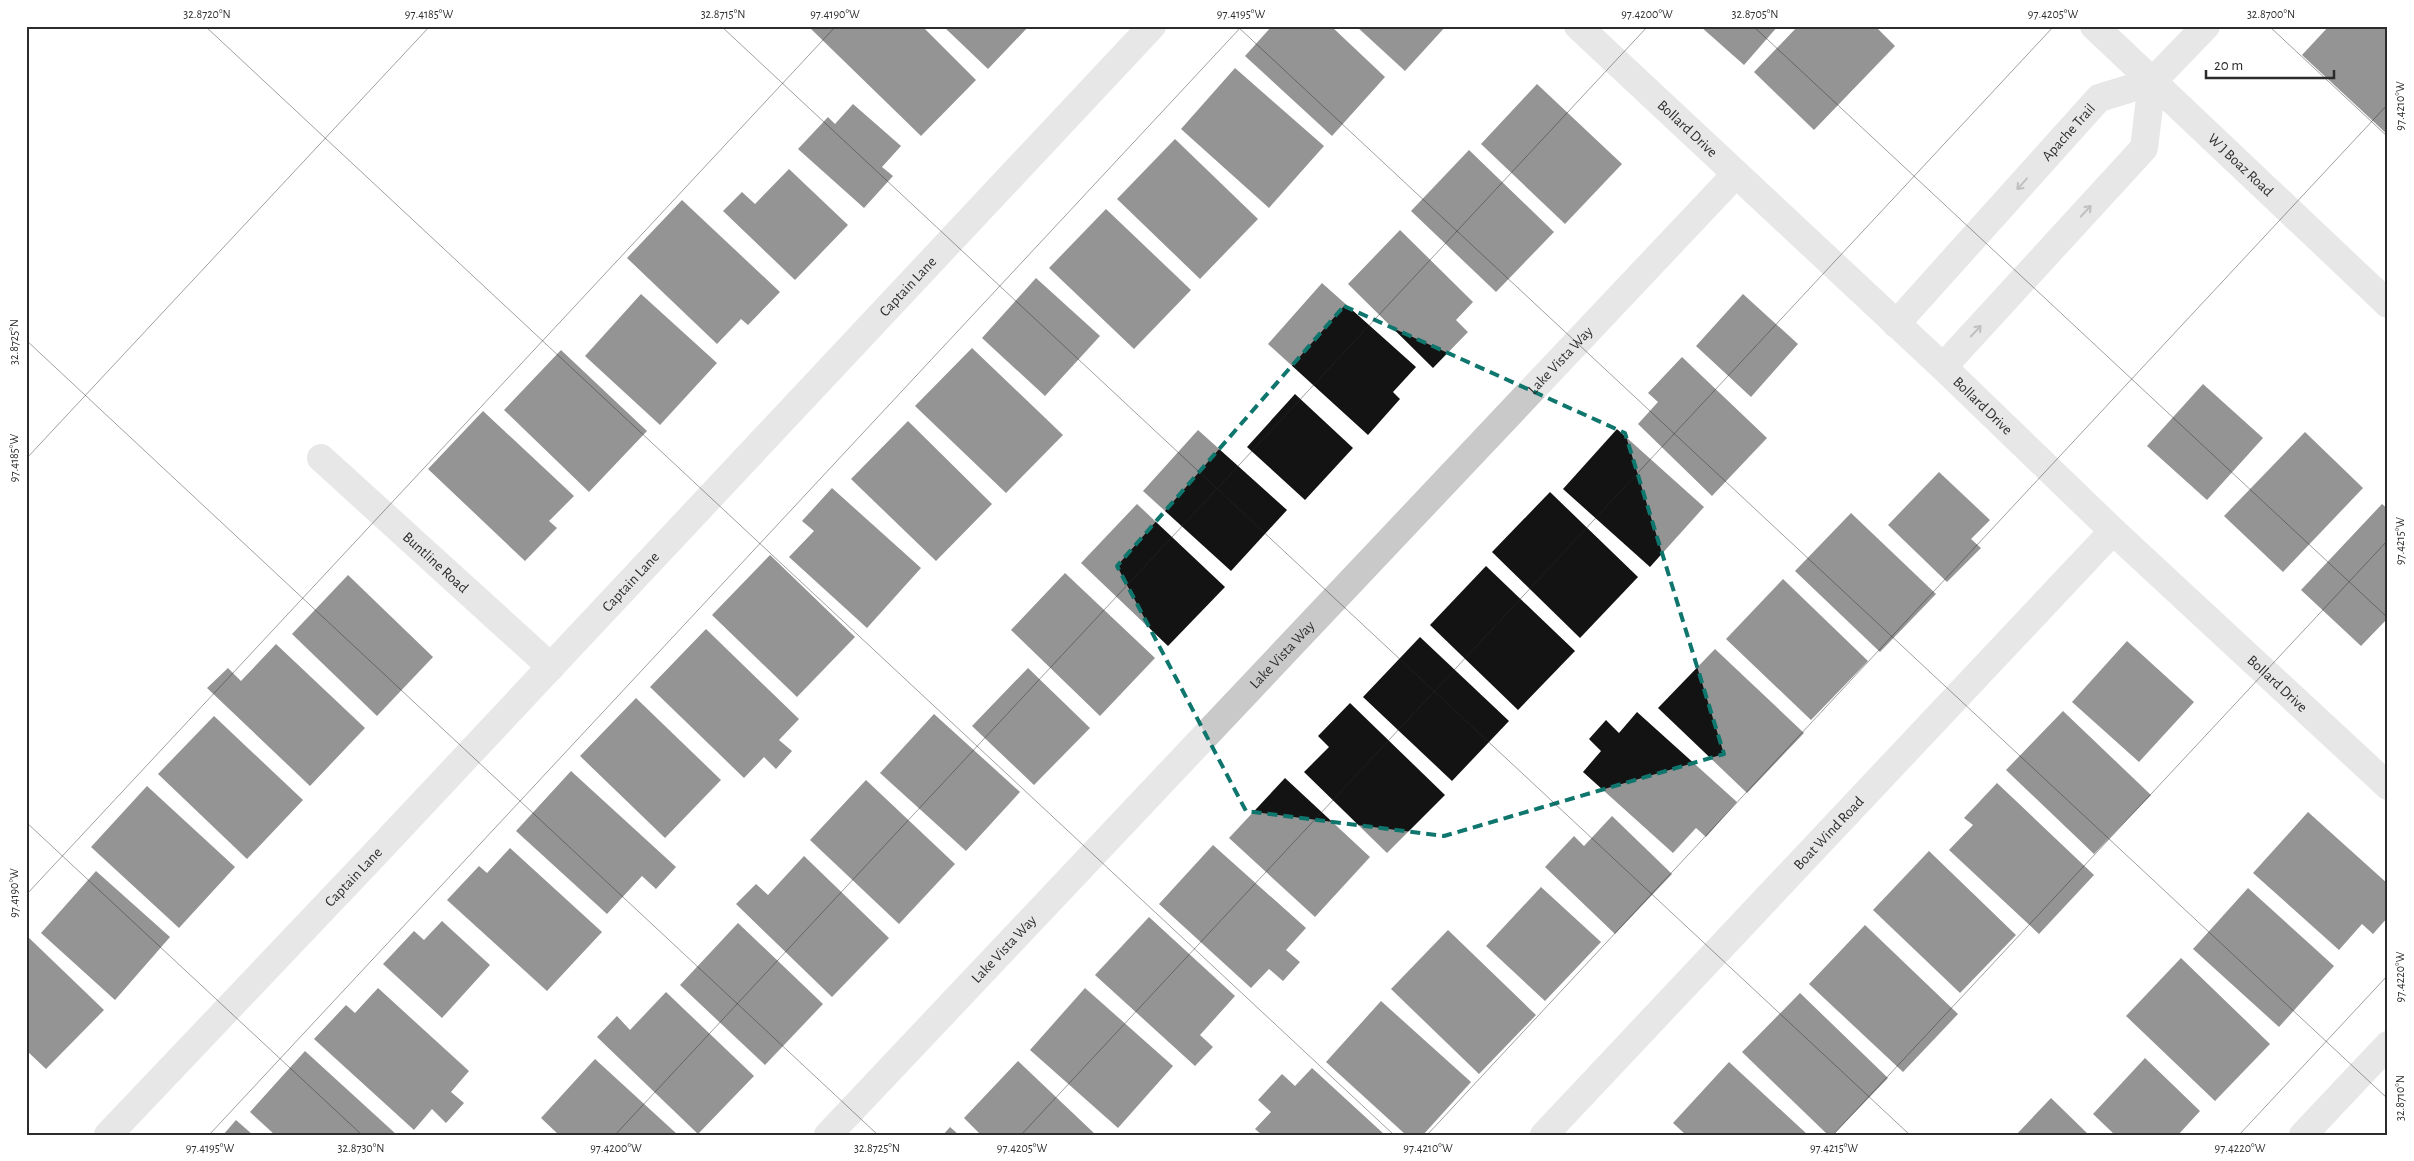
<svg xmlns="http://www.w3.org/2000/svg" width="2414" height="1161" viewBox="0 0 2414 1161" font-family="'Alegreya Sans',sans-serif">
  <rect width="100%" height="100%" fill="#fff"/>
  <g fill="#131313">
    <polygon points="812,26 922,26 976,80 921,136 810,28"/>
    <polygon points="943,26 1029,26 988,69"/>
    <polygon points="1272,26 1331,26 1385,77 1332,136 1245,56"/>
    <polygon points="1356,26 1446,26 1405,71"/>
    <polygon points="1700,26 1778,26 1744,65"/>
    <polygon points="1798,26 1875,26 1895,46 1814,130 1754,72"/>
    <polygon points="2329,26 2388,26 2388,135 2302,55"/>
    <polygon points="1235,68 1324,146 1269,208 1181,129"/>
    <polygon points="1537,84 1622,164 1565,224 1481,144"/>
    <polygon points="853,104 901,146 882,167 893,176 864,208 798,149 828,117 835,124"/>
    <polygon points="1175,139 1258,219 1200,279 1117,199"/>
    <polygon points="1469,150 1554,232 1496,292 1411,211"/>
    <polygon points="789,169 848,225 795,280 723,211 742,192 755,204"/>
    <polygon points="682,200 780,292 748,325 741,319 717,344 627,258"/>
    <polygon points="1106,209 1191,290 1134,349 1049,268"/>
    <polygon points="1400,230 1473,302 1456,320 1468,332 1433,368 1348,284"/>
    <polygon points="1036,278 1100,336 1045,396 982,338"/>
    <polygon points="1322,283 1416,367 1393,392 1400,399 1368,435 1268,344"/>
    <polygon points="641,294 717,363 660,425 585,356"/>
    <polygon points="1743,294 1798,344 1751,397 1696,346"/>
    <polygon points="972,348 1063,435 1006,493 915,406"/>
    <polygon points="561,350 647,431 589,492 504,410"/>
    <polygon points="1682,357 1767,438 1712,496 1638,424 1658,402 1648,393"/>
    <polygon points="2203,384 2263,438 2207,500 2147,446"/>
    <polygon points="1295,394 1353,448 1305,500 1247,447"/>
    <polygon points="483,411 574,496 549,521 557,528 525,561 428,469"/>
    <polygon points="908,421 992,504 936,561 851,479"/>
    <polygon points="1617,429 1704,507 1650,567 1563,489"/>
    <polygon points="1198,430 1287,510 1231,571 1143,491"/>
    <polygon points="2305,432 2363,488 2283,572 2224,516"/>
    <polygon points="1939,472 1990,520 1971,539 1981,548 1947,582 1888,525"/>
    <polygon points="832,488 921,568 867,628 789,557 814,531 802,521"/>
    <polygon points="1550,492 1638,577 1580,638 1492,552"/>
    <polygon points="1137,504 1225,587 1168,646 1081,563"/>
    <polygon points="2382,504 2388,509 2388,618 2361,646 2301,590"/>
    <polygon points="1851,513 1936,594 1880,652 1795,571"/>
    <polygon points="770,555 855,637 797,697 712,615"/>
    <polygon points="1486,566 1575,651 1518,710 1430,625"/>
    <polygon points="1065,573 1155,658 1100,716 1011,630"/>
    <polygon points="348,575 433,657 377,716 292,634"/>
    <polygon points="1783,579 1868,661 1811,720 1726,639"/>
    <polygon points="706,629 799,719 779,740 792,751 776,769 764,757 744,778 650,687"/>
    <polygon points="1420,637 1509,721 1452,781 1363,697"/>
    <polygon points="2127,641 2194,702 2139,762 2072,702"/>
    <polygon points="276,644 365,728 310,786 207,688 228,668 241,681"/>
    <polygon points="1715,649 1804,733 1747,793 1658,708"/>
    <polygon points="1028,668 1090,728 1034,785 972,726"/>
    <polygon points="636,698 721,780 665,838 580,756"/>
    <polygon points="1350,703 1445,795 1387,853 1304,772 1329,747 1318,736"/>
    <polygon points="2063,711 2151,795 2094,854 2006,770"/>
    <polygon points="1637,712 1737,802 1706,837 1696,828 1673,853 1583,772 1601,751 1589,739 1606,720 1619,733"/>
    <polygon points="934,714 1020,792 966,851 880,773"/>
    <polygon points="214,716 303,800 247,859 158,774"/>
    <polygon points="571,771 676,867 656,889 642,876 607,914 516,831"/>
    <polygon points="1285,778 1370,857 1315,917 1229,838"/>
    <polygon points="866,780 955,864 899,924 810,840"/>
    <polygon points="1997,783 2094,875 2039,934 1949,850 1973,825 1964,818"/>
    <polygon points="147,786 235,867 179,928 91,847"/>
    <polygon points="2308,812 2388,884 2388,917 2373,934 2362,924 2339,950 2253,873"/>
    <polygon points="1612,816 1672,874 1615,934 1545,867 1574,836 1584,846"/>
    <polygon points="1213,845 1306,928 1286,950 1300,962 1283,981 1269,969 1251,988 1159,904"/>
    <polygon points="510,848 602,932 547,991 447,900 479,866 487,873"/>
    <polygon points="1929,851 2016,935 1960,993 1873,910"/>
    <polygon points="804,856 889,938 832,997 736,904 756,884 768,895"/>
    <polygon points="96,871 170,937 115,1000 41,933"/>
    <polygon points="1541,887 1601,942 1545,1001 1486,946"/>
    <polygon points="2248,888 2334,966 2279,1027 2193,949"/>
    <polygon points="1149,917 1235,996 1200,1035 1213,1047 1195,1066 1095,975"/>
    <polygon points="442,921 490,965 442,1018 383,964 414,931 424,940"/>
    <polygon points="738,923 823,1004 765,1065 680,985"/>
    <polygon points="1865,925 1958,1014 1903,1072 1809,984"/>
    <polygon points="1448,930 1536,1015 1479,1074 1391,989"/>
    <polygon points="26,935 104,1010 46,1069 26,1050"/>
    <polygon points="2181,958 2270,1044 2215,1101 2126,1016"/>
    <polygon points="378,988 469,1071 451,1092 464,1103 446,1123 432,1109 414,1130 314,1039 346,1005 355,1013"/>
    <polygon points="1085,988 1173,1066 1118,1128 1030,1050"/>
    <polygon points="666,992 754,1076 698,1134 597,1037 617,1016 630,1030"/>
    <polygon points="1800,993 1888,1078 1833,1135 1828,1135 1742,1052"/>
    <polygon points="1381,1001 1471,1082 1423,1135 1406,1135 1326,1062"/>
    <polygon points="305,1051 397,1135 275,1135 250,1112"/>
    <polygon points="2145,1058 2200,1111 2178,1135 2115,1135 2093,1114"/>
    <polygon points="595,1059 678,1135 559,1135 541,1118"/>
    <polygon points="1018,1061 1096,1135 981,1135 964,1118"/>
    <polygon points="1729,1062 1808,1135 1686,1135 1673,1123"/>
    <polygon points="1312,1068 1385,1135 1262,1135 1255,1129 1271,1112 1258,1100 1282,1074 1295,1086"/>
    <polygon points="2051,1098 2089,1135 2016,1135"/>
    <polygon points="236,1120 253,1135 223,1135"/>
    <polygon points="950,1127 959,1135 943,1135"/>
  </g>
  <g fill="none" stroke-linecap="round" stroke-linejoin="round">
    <g stroke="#c9c9c9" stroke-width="28">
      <path id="s1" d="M1578,26L1943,367L2113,531L2388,786"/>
      <path id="s2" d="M1896,324L2099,98L2152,82L2206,26"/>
      <polyline points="1943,367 2144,148 2152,82"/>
      <path id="s3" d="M321,458L551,667"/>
      <path id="s4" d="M108,1135L376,853L1152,26"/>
      <path id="s5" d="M828,1135L1736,174"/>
      <path id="s6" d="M1544,1135L2113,531"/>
      <polyline points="2303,1135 2388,1045"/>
    </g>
    <path stroke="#c9c9c9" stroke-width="28" id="s7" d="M2094,26L2388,304"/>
  </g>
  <defs><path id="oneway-shaft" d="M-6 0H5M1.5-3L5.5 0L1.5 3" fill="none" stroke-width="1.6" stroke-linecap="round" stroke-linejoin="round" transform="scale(1.25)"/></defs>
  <g stroke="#737373">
    <use href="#oneway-shaft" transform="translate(2022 184) rotate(132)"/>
    <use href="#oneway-shaft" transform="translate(2086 211) rotate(-47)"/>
    <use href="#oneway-shaft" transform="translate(1976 331) rotate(-47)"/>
  </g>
  <path d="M0 0H2414V1161H0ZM1344,306L1625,433L1724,754L1444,836L1246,811L1117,566Z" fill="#fff" fill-opacity=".55" fill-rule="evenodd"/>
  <path fill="none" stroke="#0f766e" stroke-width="4" stroke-dasharray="10 6" stroke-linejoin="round" d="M1344,306L1625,433L1724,754L1444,836L1246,811L1117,566Z"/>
  <path fill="none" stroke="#2c2c2c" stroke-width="1" stroke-opacity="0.45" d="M205,26L1394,1135M721,26L1910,1135M1237,26L2388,1099M1753,26L2388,618M2269,26L2388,137M26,340L878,1135M26,459L430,26M26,822L362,1135M26,895L836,26M209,1135L1242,26M615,1135L1648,26M1021,1135L2054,26M1427,1135L2388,104M1833,1135L2388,540M2239,1135L2388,975"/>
  <g text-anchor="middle" stroke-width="5" stroke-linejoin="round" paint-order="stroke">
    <g font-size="15" fill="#2c2c2c" stroke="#fff">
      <text dy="5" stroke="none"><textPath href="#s1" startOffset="150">Bollard Drive</textPath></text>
      <text dy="5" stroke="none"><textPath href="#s2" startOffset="258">Apache Trail</textPath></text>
      <text dy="5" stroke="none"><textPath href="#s7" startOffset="202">W J Boaz Road</textPath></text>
      <text dy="5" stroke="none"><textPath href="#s4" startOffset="1166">Captain Lane</textPath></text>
      <text dy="5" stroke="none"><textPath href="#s5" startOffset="1066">Lake Vista Way</textPath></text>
      <text dy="5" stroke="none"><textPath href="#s1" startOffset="555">Bollard Drive</textPath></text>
      <text dy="5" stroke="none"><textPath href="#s3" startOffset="155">Buntline Road</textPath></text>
      <text dy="5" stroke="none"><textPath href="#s4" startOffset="761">Captain Lane</textPath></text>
      <text dy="5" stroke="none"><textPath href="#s5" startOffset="661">Lake Vista Way</textPath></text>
      <text dy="5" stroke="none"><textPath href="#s1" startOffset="960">Bollard Drive</textPath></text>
      <text dy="5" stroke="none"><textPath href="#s6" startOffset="415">Boat Wind Road</textPath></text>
      <text dy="5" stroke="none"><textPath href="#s4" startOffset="356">Captain Lane</textPath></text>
      <text dy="5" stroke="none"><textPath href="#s5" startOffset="256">Lake Vista Way</textPath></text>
    </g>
  </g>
  <rect width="2414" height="1161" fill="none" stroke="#ffffff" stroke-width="55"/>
  <path d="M2206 70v8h128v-8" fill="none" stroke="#2c2c2c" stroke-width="2.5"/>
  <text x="2214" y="70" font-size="15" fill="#2c2c2c" stroke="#ffffff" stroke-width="4" paint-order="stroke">20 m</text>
  <rect x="28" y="28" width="2358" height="1106" fill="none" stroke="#2c2c2c" stroke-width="2"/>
  <g font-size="12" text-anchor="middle" fill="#2c2c2c">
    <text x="207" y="18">32.8720°N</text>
    <text x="429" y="18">97.4185°W</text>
    <text x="723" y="18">32.8715°N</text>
    <text x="835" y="18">97.4190°W</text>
    <text x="1241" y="18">97.4195°W</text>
    <text x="1647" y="18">97.4200°W</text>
    <text x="1755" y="18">32.8705°N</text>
    <text x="2053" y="18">97.4205°W</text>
    <text x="2271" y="18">32.8700°N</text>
    <text transform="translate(2400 106) rotate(-90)" y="4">97.4210°W</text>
    <text transform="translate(14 342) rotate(-90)" y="4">32.8725°N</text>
    <text transform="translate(14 458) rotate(-90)" y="4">97.4185°W</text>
    <text transform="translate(2400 541) rotate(-90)" y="4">97.4215°W</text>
    <text transform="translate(14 893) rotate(-90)" y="4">97.4190°W</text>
    <text transform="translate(2400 977) rotate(-90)" y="4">97.4220°W</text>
    <text transform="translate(2400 1098) rotate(-90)" y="4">32.8710°N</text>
    <text x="210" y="1152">97.4195°W</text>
    <text x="361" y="1152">32.8730°N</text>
    <text x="616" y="1152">97.4200°W</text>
    <text x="877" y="1152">32.8725°N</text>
    <text x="1022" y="1152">97.4205°W</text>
    <text x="1428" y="1152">97.4210°W</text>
    <text x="1834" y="1152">97.4215°W</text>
    <text x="2240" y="1152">97.4220°W</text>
  </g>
</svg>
